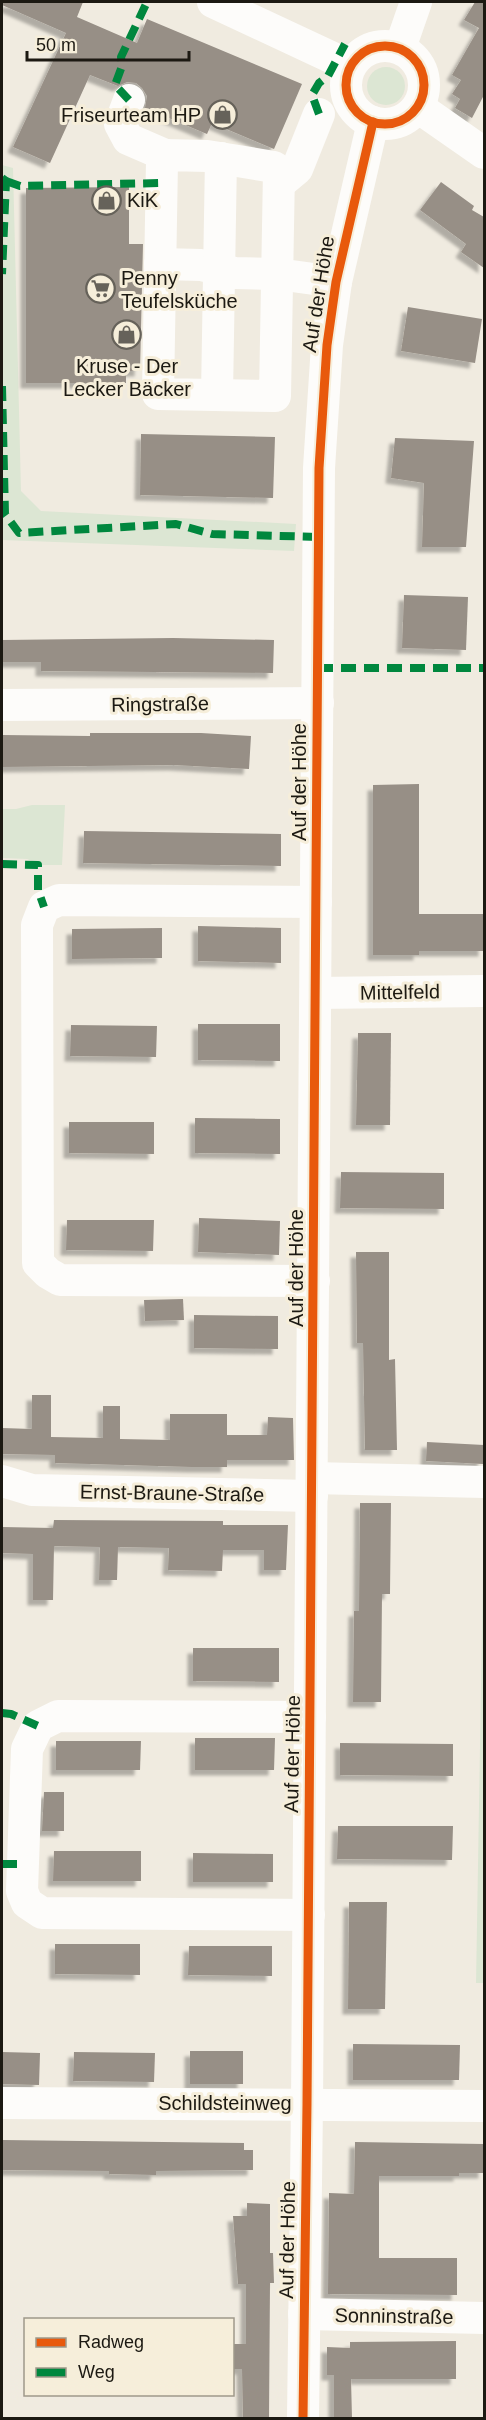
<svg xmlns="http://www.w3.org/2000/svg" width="486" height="2420" viewBox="0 0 486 2420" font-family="Arial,sans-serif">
  <defs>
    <filter id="shadow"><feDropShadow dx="-5.5" dy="5.5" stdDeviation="1.5" flood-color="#0004"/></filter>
  </defs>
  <rect width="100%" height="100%" fill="#f0ebe0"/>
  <g fill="#dce6d3">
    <circle cx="386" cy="86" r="19"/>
    <polygon points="2,165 13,168 21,491 41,511 296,524 294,551 2,540"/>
    <polygon points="32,805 65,805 62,865 42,865 27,859 2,858 2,809 16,809"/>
    <polygon points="484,1507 484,1983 476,1983"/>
  </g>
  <g fill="#978f86" filter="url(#shadow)">
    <polygon points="2,2 83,2 77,17 137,43 147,19 302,84 274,149 212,123 207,134 145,108 147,96 142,88 136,83 127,82 118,86 90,75 50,163 13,147 66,33 2,5"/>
    <polygon points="475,2 484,2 484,95 472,118 455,108 460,99 452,94 461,80 452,75 479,28 464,20"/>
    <polygon points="441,182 474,206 472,210 484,217 484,268 461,252 466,244 420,210"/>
    <polygon points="129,187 129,244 143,244 140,371 126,371 126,383 26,383 26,188"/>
    <polygon points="408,307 482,319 475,363 401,351"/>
    <polygon points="141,434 275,437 273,498 140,495"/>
    <polygon points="395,438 474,441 466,547 422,547 424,483 391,478"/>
    <polygon points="404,595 468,597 466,650 402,648"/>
    <polygon points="173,638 274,640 273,673 41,671 41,662 2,662 2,640"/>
    <polygon points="90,733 201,733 251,736 249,769 174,765 2,767 2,735 90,736"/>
    <polygon points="419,784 419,914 484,914 484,951 419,951 419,955 373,955 373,785"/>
    <polygon points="84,831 281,834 281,866 83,863"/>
    <polygon points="198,926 281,928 281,963 198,961"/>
    <polygon points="162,928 162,958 72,959 72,929"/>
    <polygon points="198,1024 280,1024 280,1061 198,1060"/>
    <polygon points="71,1025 157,1026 156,1057 70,1056"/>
    <polygon points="358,1033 391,1033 390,1125 356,1125"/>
    <polygon points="195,1118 280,1119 280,1154 195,1153"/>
    <polygon points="69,1122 154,1122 154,1154 69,1153"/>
    <polygon points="341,1172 444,1173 444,1209 340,1208"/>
    <polygon points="199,1218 280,1221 279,1255 198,1252"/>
    <polygon points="67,1220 154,1220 153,1251 66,1250"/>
    <polygon points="356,1252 389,1252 389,1360 395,1359 397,1450 365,1450 363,1343 357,1343"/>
    <polygon points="183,1299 184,1320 145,1321 144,1300"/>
    <polygon points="194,1315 278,1316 278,1349 194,1348"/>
    <polygon points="32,1395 51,1395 51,1437 103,1438 103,1406 120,1406 120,1439 170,1440 170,1414 227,1414 227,1435 267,1435 268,1417 293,1418 294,1460 227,1460 227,1467 192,1467 55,1463 55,1455 2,1454 2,1428 32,1429"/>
    <polygon points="427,1442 484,1445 483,1464 426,1461"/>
    <polygon points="360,1503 391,1503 390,1594 382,1594 381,1702 353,1702 354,1611 359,1611"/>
    <polygon points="54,1520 223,1521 223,1525 288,1525 286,1570 264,1570 264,1550 223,1550 222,1571 168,1570 169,1548 118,1547 117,1580 99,1580 100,1547 54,1546 53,1600 33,1600 33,1554 2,1553 2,1527 53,1528"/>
    <polygon points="193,1648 279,1648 279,1682 193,1681"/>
    <polygon points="195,1738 275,1738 274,1770 195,1770"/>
    <polygon points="56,1741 141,1741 140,1770 56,1770"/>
    <polygon points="340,1743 453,1744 453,1776 340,1775"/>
    <polygon points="44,1792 64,1792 64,1831 42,1831"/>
    <polygon points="338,1826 453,1826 452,1860 337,1859"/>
    <polygon points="54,1851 141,1851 141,1881 53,1881"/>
    <polygon points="193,1853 273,1854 273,1882 193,1882"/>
    <polygon points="349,1902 387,1902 385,2009 348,2009"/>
    <polygon points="55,1944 140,1944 140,1975 55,1974"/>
    <polygon points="189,1946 272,1946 272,1976 188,1975"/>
    <polygon points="353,2044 460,2045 459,2080 353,2080"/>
    <rect x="190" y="2051" width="53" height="33"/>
    <polygon points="2,2052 40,2053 39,2085 2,2084"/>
    <polygon points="74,2052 155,2053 154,2082 73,2081"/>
    <polygon points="2,2140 244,2143 244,2150 253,2150 253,2170 156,2171 156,2175 109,2174 109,2171 2,2170"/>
    <polygon points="355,2142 484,2144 484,2173 459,2173 459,2176 379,2176 379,2258 457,2258 457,2295 328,2294 329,2193 354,2194"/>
    <polygon points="247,2203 270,2204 270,2253 273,2253 274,2283 270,2283 269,2418 243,2418 242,2369 232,2369 232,2344 246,2344 246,2284 238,2284 233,2216 247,2216"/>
    <polygon points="456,2341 456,2379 351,2379 352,2418 334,2418 334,2375 327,2375 327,2347 350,2348 350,2342"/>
  </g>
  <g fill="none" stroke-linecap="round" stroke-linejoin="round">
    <g stroke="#fdfcfa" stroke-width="32">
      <polyline points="213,2 350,66"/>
      <circle cx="385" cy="85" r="39"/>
      <polyline points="400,48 416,2"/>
      <polyline points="129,100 120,124 128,139 165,155"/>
      <polyline points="418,107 484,153"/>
      <polygon points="165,155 207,156 274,167 279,171 275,396 158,394 162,161"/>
      <polyline points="279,184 297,169 319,114"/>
      <polyline points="160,264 201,265 235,273 277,274 336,282"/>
      <polyline points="217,395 221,158"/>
      <polyline points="2,705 318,703"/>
      <polyline points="316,993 484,991"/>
      <polyline points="314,1281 60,1280 48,1273 38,1263 37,925 44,907 59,900 316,902"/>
      <polyline points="312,1478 484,1482"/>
      <polyline points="2,1481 32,1490 312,1496"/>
      <polyline points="309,1915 42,1913 27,1903 22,1891 27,1749 38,1726 58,1716 310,1717"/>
      <polyline points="2,2103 484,2106"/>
      <polyline points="304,2314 484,2318"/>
      <polyline points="303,2418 307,2104 319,468 327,345 336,282 373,122"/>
    </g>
    <g stroke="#00873e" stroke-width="8" stroke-dasharray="15 8" stroke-linecap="butt">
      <polyline points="129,100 115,85 122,66 121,57 147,2"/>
      <polyline points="319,114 312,95 319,83 328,76 345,44"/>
      <polyline points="2,178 6,181 2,274"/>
      <polyline points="6,181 20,186 161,183"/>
      <polyline points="2,386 5,514 19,533 176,524 212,534 318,537"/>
      <polyline points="318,668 484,668"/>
      <polyline points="2,864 38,865 38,890 44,907"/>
      <polyline points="2,1713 11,1714 38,1726"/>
      <polyline points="2,1864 23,1864"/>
    </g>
    <defs>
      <g id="cycleway">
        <circle cx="385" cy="85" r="39"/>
        <polyline points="303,2418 307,2104 319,468 327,345 336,282 373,122"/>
      </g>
    </defs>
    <use href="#cycleway" stroke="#f6eeda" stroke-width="13"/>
    <use href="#cycleway" stroke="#e8590c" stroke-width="9"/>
  </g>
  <defs>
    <symbol id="shop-ring" viewBox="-11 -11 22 22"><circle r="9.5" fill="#f6eeda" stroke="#66625a" stroke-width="1.5"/><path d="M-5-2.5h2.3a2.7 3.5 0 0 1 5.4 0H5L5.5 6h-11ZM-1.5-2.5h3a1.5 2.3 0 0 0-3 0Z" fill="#66625a"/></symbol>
    <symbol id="supermarket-ring" viewBox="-11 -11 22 22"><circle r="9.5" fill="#f6eeda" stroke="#66625a" stroke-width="1.5"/><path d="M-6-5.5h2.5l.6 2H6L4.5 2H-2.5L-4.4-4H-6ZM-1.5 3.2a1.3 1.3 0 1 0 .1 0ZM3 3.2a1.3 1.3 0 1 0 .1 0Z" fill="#66625a"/></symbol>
  </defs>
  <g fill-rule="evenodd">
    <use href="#shop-ring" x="206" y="98" width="33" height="33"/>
    <use href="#shop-ring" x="90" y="184" width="33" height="33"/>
    <use href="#supermarket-ring" x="84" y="272" width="33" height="33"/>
    <use href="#shop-ring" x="110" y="318" width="33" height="33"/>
  </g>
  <g text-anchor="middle" stroke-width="6" stroke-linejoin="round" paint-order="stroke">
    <g font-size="20" fill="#1c1912" stroke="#f6eeda" text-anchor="start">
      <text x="201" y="122" text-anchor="end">Friseurteam HP</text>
      <text x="127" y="207">KiK</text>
      <text x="121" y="285">Penny<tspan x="121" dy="23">Teufelsküche</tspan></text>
      <text x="127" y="373" text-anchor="middle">Kruse - Der<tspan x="127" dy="23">Lecker Bäcker</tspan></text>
    </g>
    <g font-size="20" fill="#1c1912" stroke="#f6eeda">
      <text transform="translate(318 294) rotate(-81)" y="7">Auf der Höhe</text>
      <text transform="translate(160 704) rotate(-1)" y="7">Ringstraße</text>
      <text transform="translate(299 782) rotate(-90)" y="7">Auf der Höhe</text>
      <text transform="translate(400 992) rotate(-1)" y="7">Mittelfeld</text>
      <text transform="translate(296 1268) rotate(-90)" y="7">Auf der Höhe</text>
      <text transform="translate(172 1493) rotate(1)" y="7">Ernst-Braune-Straße</text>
      <text transform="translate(292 1754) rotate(-89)" y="7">Auf der Höhe</text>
      <text x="225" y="2110">Schildsteinweg</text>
      <text transform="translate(287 2240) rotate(-89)" y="7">Auf der Höhe</text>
      <text transform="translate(394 2316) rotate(1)" y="7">Sonninstraße</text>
    </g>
  </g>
  <rect width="486" height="2420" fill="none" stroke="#1c1912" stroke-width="6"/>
  <rect x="24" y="2318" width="210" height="78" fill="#f6eeda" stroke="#9f998a" stroke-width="1.5"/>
  <rect x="36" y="2338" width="30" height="9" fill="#e8590c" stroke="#9f998a" stroke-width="1.5"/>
  <text x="78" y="2348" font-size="18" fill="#1c1912">Radweg</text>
  <rect x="36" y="2368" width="30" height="9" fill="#00873e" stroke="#9f998a" stroke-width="1.5"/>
  <text x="78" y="2378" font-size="18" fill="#1c1912">Weg</text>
  <path d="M27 51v9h162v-9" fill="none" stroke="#1c1912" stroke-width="3"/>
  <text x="36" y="51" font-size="18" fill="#1c1912" stroke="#f6eeda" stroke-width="4.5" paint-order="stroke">50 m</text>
</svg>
